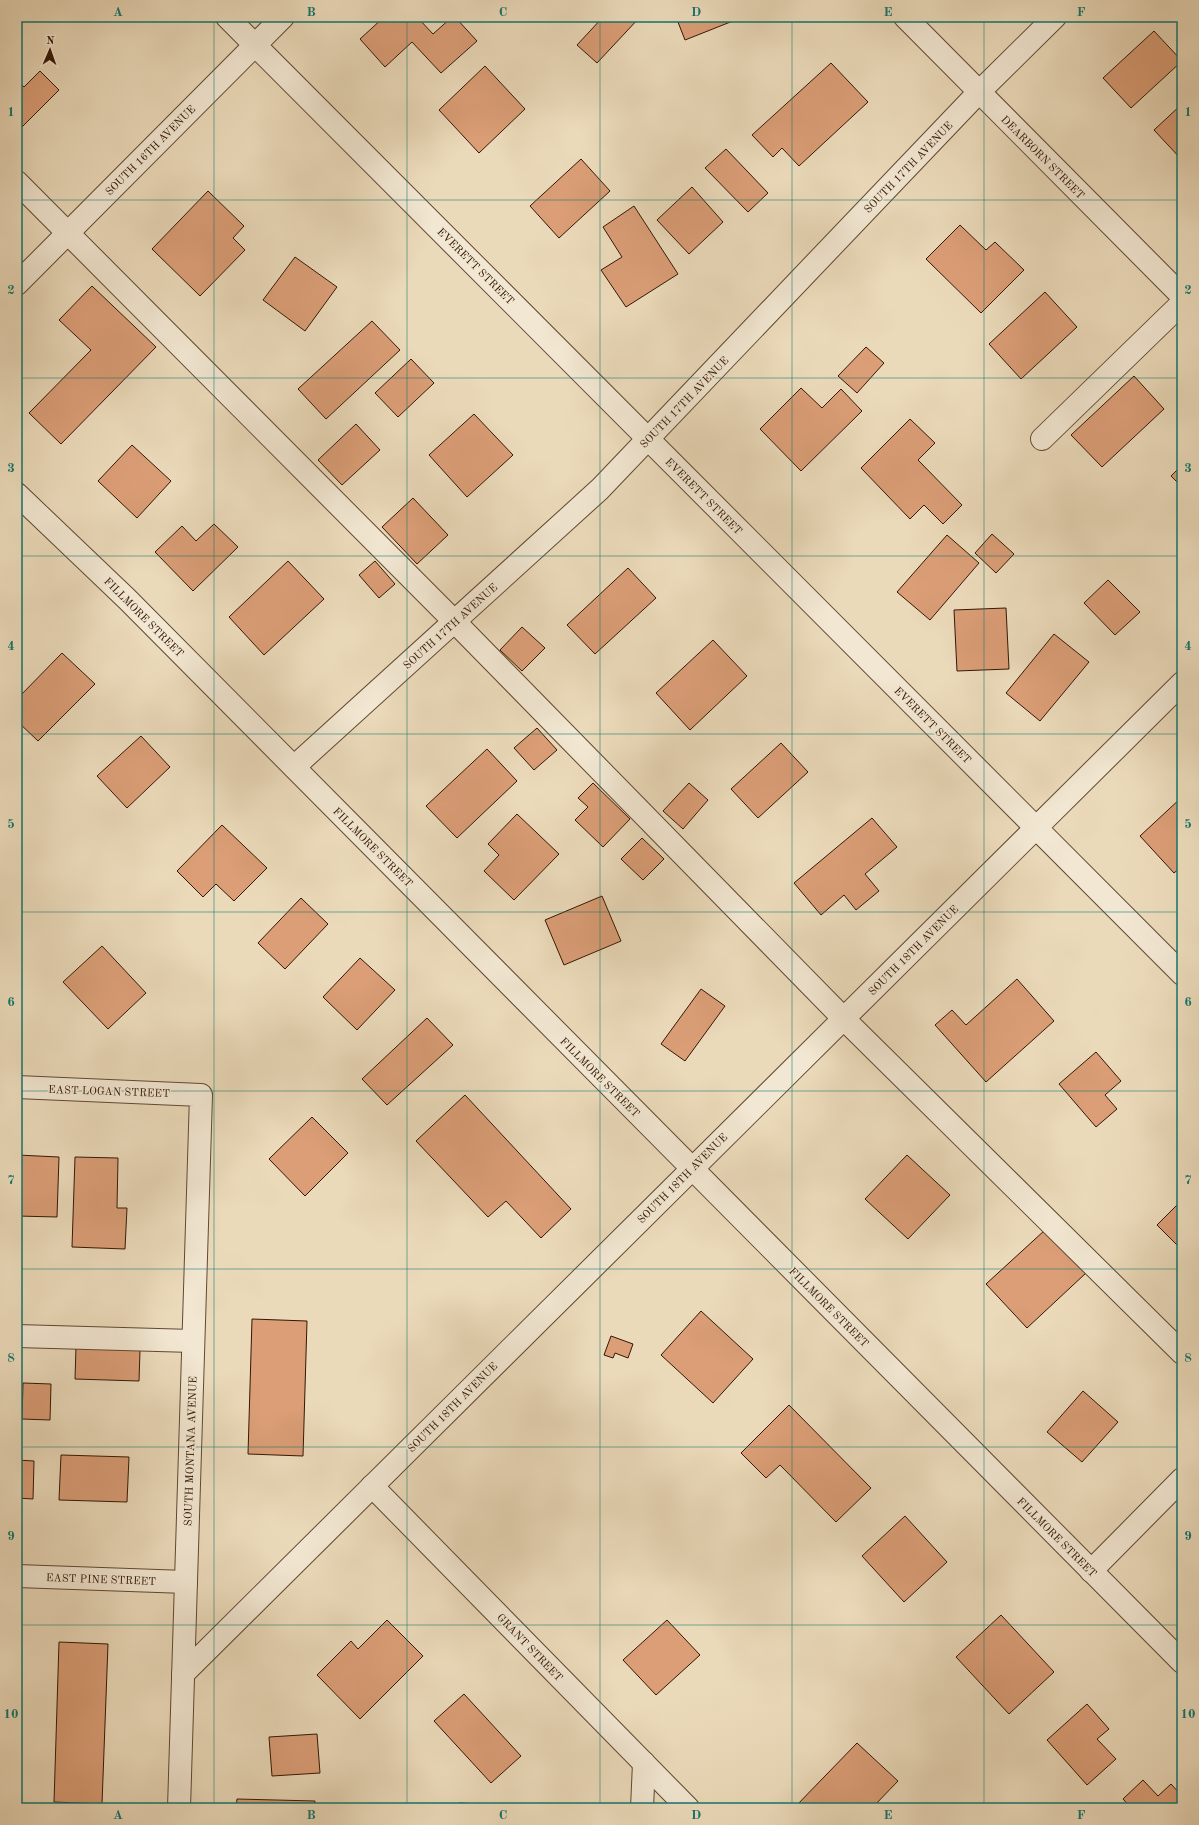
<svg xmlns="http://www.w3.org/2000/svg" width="1199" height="1825" viewBox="0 0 1199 1825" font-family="'Old Standard TT',serif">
  <rect width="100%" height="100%" fill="#ebdaba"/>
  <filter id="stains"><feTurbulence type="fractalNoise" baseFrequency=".005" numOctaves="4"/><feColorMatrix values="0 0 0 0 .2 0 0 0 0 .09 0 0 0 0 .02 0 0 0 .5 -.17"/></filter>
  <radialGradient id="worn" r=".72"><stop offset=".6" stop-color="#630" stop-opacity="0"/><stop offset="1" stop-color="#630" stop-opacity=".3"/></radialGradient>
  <g fill="#db9e77" stroke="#331704">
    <polygon points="384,17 417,17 433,34 452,17 455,17 477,41 441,73 412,42 385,67 360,39"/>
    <polygon points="603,17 640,17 597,63 577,45"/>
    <polygon points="676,17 743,17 685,40"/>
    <polygon points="1154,31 1182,61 1131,108 1103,78"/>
    <polygon points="831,63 868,102 799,166 782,148 773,157 752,135"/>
    <polygon points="485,66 525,109 479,153 439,110"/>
    <polygon points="40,71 59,90 17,132 17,80 24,87"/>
    <polygon points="1182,104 1182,160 1154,130"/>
    <polygon points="726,149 768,193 748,212 705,168"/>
    <polygon points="581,159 610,191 559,238 530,206"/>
    <polygon points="692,187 723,222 689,254 657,220"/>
    <polygon points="208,191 244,226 233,238 245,250 200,296 152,249"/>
    <polygon points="634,206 678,274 626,307 601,270 622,257 603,227"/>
    <polygon points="960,225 986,250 995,242 1024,270 981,313 926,259"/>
    <polygon points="295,257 337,287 305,331 263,300"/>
    <polygon points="92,286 156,347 61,444 29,413 91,350 59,320"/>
    <polygon points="1045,292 1077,327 1021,379 989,344"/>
    <polygon points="372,321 400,350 326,419 298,389"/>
    <polygon points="866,347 884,363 857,393 838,376"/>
    <polygon points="411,359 434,383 398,417 375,393"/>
    <polygon points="1134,376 1164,409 1102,467 1071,435"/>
    <polygon points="801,388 822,408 841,389 862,411 801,471 760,429"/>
    <polygon points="474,414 513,455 467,497 429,455"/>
    <polygon points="910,419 935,443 918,460 962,505 943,524 924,505 910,519 861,468"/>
    <polygon points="356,424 380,450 342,485 318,460"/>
    <polygon points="132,445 171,481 137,518 98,481"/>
    <polygon points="1182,465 1182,487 1171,476"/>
    <polygon points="413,498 448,535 417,564 382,527"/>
    <polygon points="214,524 238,547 193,591 155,552 182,526 196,541"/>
    <polygon points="992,534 1014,554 996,573 975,553"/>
    <polygon points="947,535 979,563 930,620 897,592"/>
    <polygon points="288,561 324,599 264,655 229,617"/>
    <polygon points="375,561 395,584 379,598 359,575"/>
    <polygon points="628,568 656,598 595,654 567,625"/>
    <polygon points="1108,580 1140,612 1115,635 1084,603"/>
    <polygon points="1006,608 1009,669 957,671 954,610"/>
    <polygon points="522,627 545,648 522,671 500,650"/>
    <polygon points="1054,634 1089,662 1040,721 1006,693"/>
    <polygon points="713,640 747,676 690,730 656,693"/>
    <polygon points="62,653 95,684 38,741 17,721 17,699"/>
    <polygon points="537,728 557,750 534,770 514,748"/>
    <polygon points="141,736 170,767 127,808 97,776"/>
    <polygon points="781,743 808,772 758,818 731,789"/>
    <polygon points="487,749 517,781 457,838 426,806"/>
    <polygon points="593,783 630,819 603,847 575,820 588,807 578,798"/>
    <polygon points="689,783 708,800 683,829 663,811"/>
    <polygon points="1182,797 1182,866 1174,873 1140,836"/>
    <polygon points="517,814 559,854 514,900 484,871 499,855 488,844"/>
    <polygon points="872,818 897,847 865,874 879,891 856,910 844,895 821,915 794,883"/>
    <polygon points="222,825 267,868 234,901 216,884 203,897 177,871"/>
    <polygon points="642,838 664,859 643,880 621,859"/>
    <polygon points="602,896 621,941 564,965 545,920"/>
    <polygon points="301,898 328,924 285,969 258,943"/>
    <polygon points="102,946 146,993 108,1029 63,982"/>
    <polygon points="360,958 395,990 357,1030 323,997"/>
    <polygon points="1017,979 1054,1021 986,1082 935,1025 952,1010 966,1025"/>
    <polygon points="701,989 725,1006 685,1061 661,1044"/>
    <polygon points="427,1018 453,1045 387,1105 362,1079"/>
    <polygon points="1096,1052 1121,1081 1105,1095 1117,1109 1096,1127 1059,1084"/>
    <polygon points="465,1095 571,1209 541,1238 506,1201 488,1217 416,1141"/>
    <polygon points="312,1117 348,1153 305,1196 269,1159"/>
    <polygon points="17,1155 59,1157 57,1217 17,1216"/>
    <polygon points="907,1155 950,1195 908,1239 865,1199"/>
    <polygon points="75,1157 118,1158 117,1208 127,1208 125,1249 72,1247"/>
    <polygon points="1182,1200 1182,1250 1157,1225"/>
    <polygon points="1045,1230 1086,1273 1027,1328 986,1284"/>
    <polygon points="701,1311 753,1359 713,1403 661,1355"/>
    <polygon points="252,1319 307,1321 303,1456 248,1454"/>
    <polygon points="611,1336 633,1344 628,1358 615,1353 613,1358 604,1355"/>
    <polygon points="76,1347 140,1350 139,1381 75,1379"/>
    <polygon points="23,1383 51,1384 50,1420 22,1419"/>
    <polygon points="1083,1391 1118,1422 1082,1462 1047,1432"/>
    <polygon points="789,1405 871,1488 836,1522 780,1465 766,1478 741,1453"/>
    <polygon points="61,1455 129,1457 127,1502 59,1500"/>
    <polygon points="17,1460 34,1461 33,1499 17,1498"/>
    <polygon points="905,1516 947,1562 904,1602 862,1556"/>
    <polygon points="1001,1615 1054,1672 1009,1714 956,1657"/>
    <polygon points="387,1620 423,1656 360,1719 317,1675 351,1641 358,1649"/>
    <polygon points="667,1620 700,1655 656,1695 623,1660"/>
    <polygon points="59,1642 108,1644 102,1804 54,1802"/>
    <polygon points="464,1694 521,1756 491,1783 434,1721"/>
    <polygon points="1087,1704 1109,1729 1097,1739 1116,1759 1087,1785 1047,1740"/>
    <polygon points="317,1734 320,1773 272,1776 269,1737"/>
    <polygon points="857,1743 898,1781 872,1808 794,1808"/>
    <polygon points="1143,1780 1158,1796 1171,1784 1182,1796 1182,1808 1131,1808 1123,1799"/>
    <polygon points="237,1799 315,1801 315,1808 236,1808"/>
    <polygon points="459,1803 502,1805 502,1808 459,1808"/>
  </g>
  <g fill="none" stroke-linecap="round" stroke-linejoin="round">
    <defs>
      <g id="minor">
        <polyline points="227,17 1182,974"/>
        <polyline points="905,17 1182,296"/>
        <polyline points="17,182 454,621 844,1019 1182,1353"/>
        <polyline points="17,284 283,17"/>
        <polyline points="1042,439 1182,303"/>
        <polyline points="17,494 127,599 1182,1662"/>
        <polyline points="294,767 600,489 979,92 1055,17"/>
        <polyline points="17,1087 201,1095 179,1808"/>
        <polyline points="17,1336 193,1341"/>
        <polyline points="372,1486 688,1808"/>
        <polyline points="1091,1571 1182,1479"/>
        <polyline points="17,1576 186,1582"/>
        <polyline points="183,1674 1182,683"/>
        <polyline points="642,1808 644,1763"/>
      </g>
    </defs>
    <use href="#minor" stroke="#614832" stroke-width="24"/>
    <use href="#minor" stroke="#f2e7d2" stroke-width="22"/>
  </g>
  <path fill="none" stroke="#0f766e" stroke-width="1" stroke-opacity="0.55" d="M214,17V1808M407,17V1808M600,17V1808M792,17V1808M984,17V1808M17,200H1182M17,378H1182M17,556H1182M17,734H1182M17,912H1182M17,1091H1182M17,1269H1182M17,1447H1182M17,1625H1182"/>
  <g text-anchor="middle" stroke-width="3" stroke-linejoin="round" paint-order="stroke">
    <g font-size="11" fill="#331704" stroke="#f2e7d2">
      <text transform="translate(150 150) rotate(-45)" y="4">SOUTH 16TH AVENUE</text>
      <text transform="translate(1043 157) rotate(45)" y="4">DEARBORN STREET</text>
      <text transform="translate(908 167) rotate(-46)" y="4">SOUTH 17TH AVENUE</text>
      <text transform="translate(476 266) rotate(45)" y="4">EVERETT STREET</text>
      <text transform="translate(684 402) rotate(-46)" y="4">SOUTH 17TH AVENUE</text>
      <text transform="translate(704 496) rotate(45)" y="4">EVERETT STREET</text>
      <text transform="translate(144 617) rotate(45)" y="4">FILLMORE STREET</text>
      <text transform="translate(450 626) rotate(-42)" y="4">SOUTH 17TH AVENUE</text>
      <text transform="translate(933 725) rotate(45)" y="4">EVERETT STREET</text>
      <text transform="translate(373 847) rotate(45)" y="4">FILLMORE STREET</text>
      <text transform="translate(913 950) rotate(-45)" y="4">SOUTH 18TH AVENUE</text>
      <text transform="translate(600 1077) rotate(45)" y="4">FILLMORE STREET</text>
      <text transform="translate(109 1091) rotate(2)" y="4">EAST LOGAN STREET</text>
      <text transform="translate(682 1178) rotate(-45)" y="4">SOUTH 18TH AVENUE</text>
      <text transform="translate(829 1307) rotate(45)" y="4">FILLMORE STREET</text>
      <text transform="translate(452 1407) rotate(-45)" y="4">SOUTH 18TH AVENUE</text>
      <text transform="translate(190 1451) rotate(-88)" y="4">SOUTH MONTANA AVENUE</text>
      <text transform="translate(1057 1537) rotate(45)" y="4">FILLMORE STREET</text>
      <text transform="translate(101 1579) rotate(2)" y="4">EAST PINE STREET</text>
      <text transform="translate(530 1647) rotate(46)" y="4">GRANT STREET</text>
    </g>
  </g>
  <rect width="1199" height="1825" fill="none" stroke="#ebdaba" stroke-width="44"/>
  <g transform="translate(50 50) rotate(2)" stroke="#f2e7d2" stroke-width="3" paint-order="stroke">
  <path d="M0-3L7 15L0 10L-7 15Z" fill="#331704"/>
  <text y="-6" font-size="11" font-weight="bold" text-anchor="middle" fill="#331704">N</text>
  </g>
  <rect x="22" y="22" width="1155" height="1781" fill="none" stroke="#0f766e" stroke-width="1.5"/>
  <g font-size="13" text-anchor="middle" font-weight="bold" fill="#0f766e">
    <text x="118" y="16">A</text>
    <text x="311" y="16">B</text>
    <text x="503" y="16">C</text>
    <text x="696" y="16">D</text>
    <text x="888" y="16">E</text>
    <text x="1081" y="16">F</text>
    <text x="11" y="116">1</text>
    <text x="1188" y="116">1</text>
    <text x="11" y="294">2</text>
    <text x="1188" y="294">2</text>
    <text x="11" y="472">3</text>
    <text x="1188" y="472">3</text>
    <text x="11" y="650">4</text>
    <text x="1188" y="650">4</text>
    <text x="11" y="828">5</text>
    <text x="1188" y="828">5</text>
    <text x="11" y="1006">6</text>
    <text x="1188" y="1006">6</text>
    <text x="11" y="1184">7</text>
    <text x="1188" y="1184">7</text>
    <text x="11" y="1362">8</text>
    <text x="1188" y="1362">8</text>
    <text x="11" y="1540">9</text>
    <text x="1188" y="1540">9</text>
    <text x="11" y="1718">10</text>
    <text x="1188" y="1718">10</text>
    <text x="118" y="1819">A</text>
    <text x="311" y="1819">B</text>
    <text x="503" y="1819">C</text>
    <text x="696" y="1819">D</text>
    <text x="888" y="1819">E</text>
    <text x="1081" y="1819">F</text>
  </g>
  <rect width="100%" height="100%" filter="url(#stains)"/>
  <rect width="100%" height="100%" fill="url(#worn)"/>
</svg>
